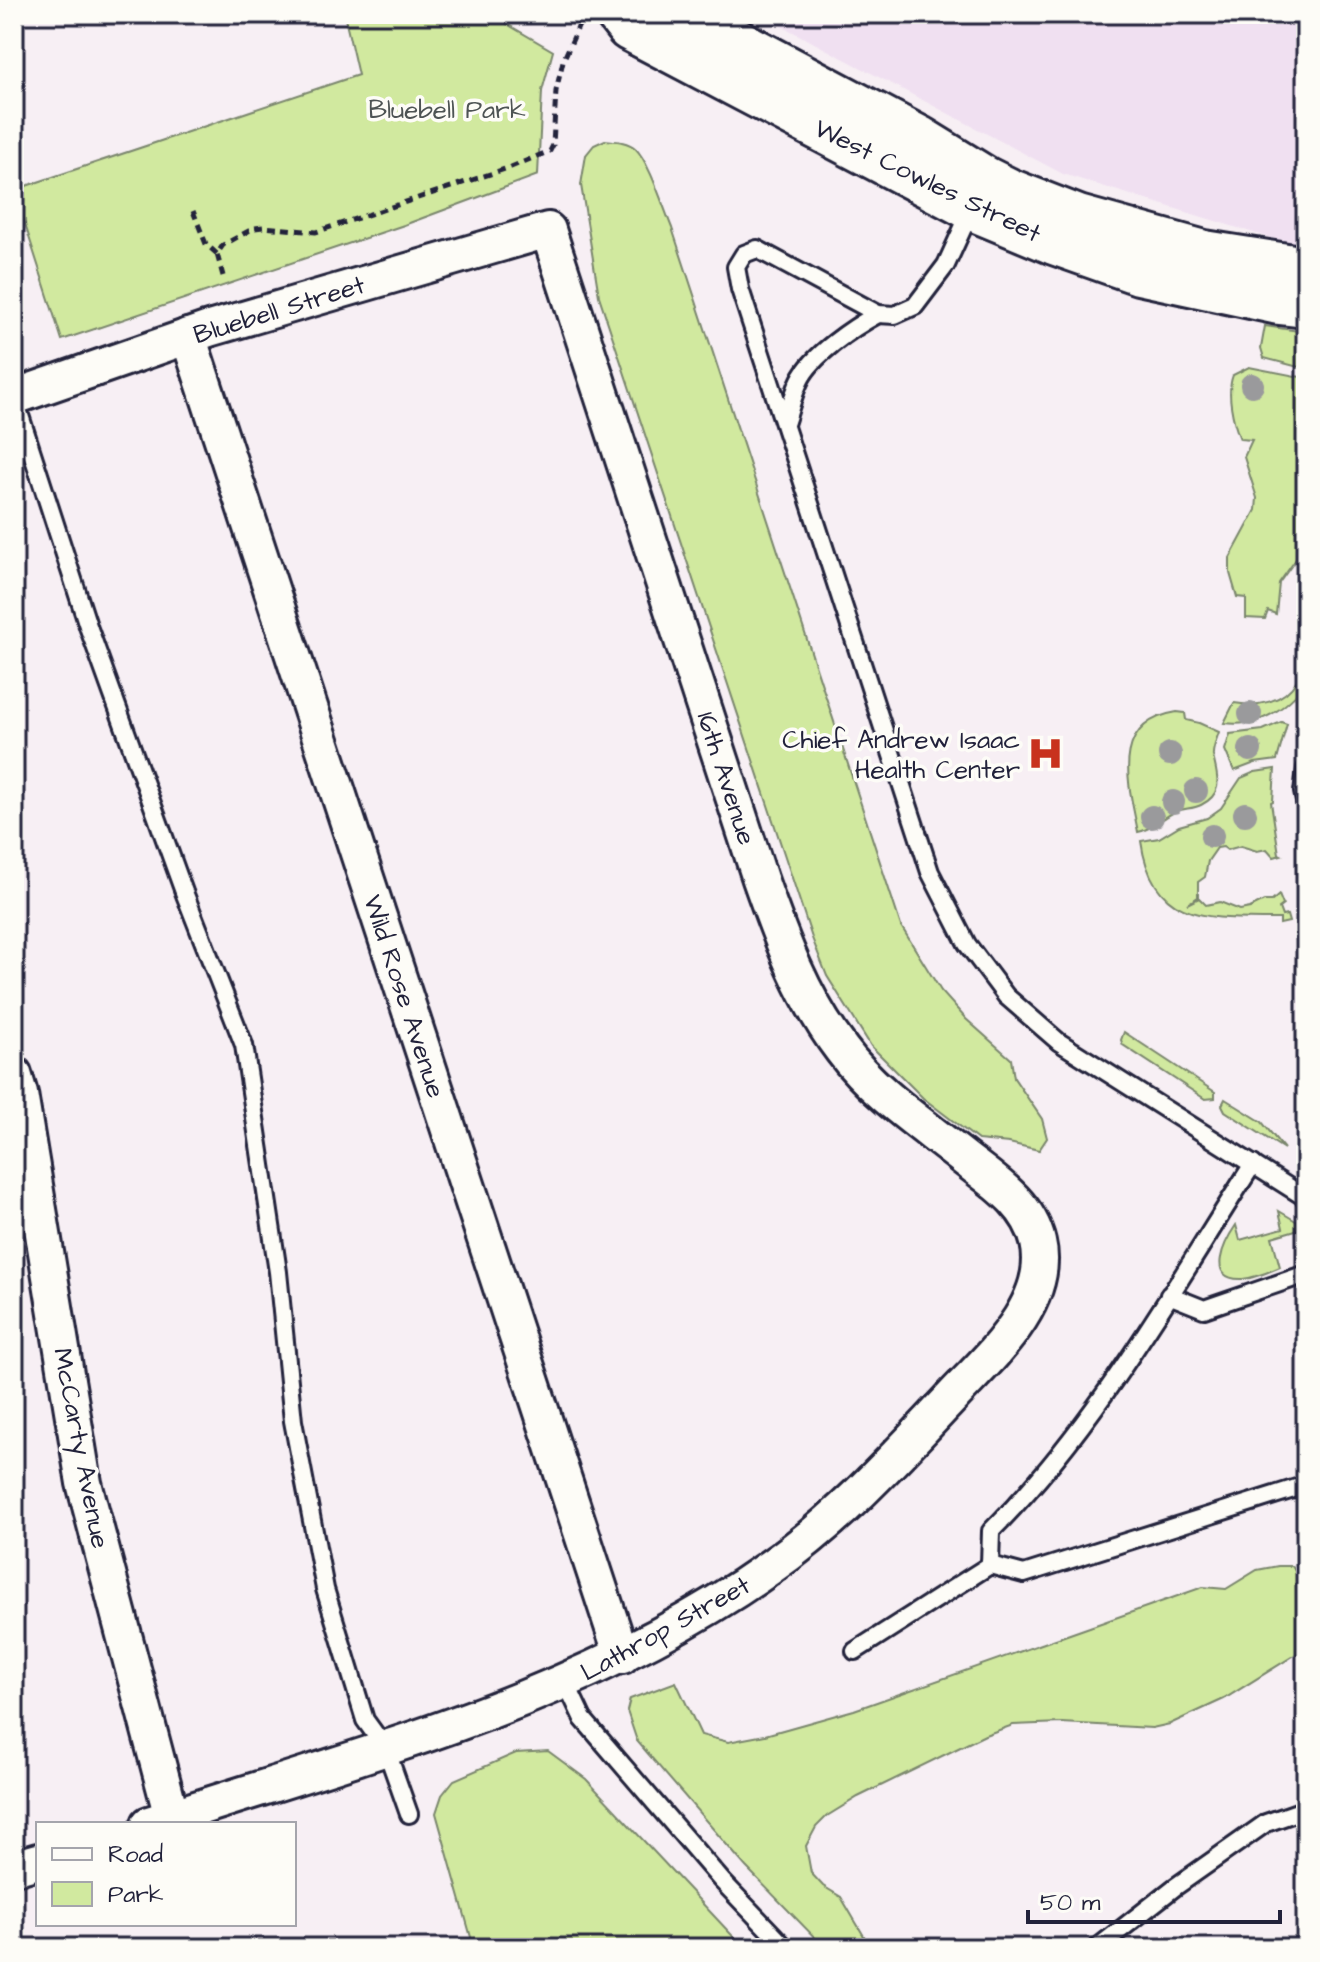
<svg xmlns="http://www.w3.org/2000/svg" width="1320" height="1962" viewBox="0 0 1320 1962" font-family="'Architects Daughter',sans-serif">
  <rect width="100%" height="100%" fill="#f7eff4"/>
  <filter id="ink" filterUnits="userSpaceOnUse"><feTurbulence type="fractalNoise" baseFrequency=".0125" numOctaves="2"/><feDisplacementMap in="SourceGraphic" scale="16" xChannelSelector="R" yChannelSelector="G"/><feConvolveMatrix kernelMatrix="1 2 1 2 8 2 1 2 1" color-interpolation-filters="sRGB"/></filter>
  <g filter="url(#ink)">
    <polygon fill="#f0e0f1" points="759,14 1306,14 1306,249 1063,174"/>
    <g fill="#d1e99f" stroke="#7a866d" stroke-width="2">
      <polygon points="344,14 490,14 553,51 542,91 538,175 404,225 62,340 14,190 358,75"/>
      <path d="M605,140C615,141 627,141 635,148C649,161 664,209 672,228L901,926L941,991L966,1019L1011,1059L1014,1078L1042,1119L1047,1138L1039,1150L1009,1143L978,1140L923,1098L871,1046L827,976L812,938L599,296L581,185L586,155L594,145Z"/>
      <polygon points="1265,326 1306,332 1306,369 1264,358 1261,348"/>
      <path d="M1249,367L1306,378V545L1279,583L1276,614L1268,611L1265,619L1246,618V598L1237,597L1230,573V558L1256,510L1257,498L1244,457L1252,440L1240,439C1233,422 1226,393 1233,375Z"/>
      <path d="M1306,656V683C1285,710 1259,728 1224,723L1234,703C1257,707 1284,703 1297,680C1302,672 1302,664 1306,656Z"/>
      <path d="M1177,712L1185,713L1186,720L1199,723L1219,732C1217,738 1212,750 1213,756C1217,776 1225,793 1201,805C1193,809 1185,808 1177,811C1162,817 1154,829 1138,832C1129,785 1109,723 1177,712Z"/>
      <polygon points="1281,722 1287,724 1277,760 1255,763 1234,771 1225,750 1230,734 1263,730"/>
      <path d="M1275,769L1273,801L1271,802L1279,854L1281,855L1274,857L1267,849L1257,851L1241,846L1227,850L1223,847L1217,848L1208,861L1205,877L1198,882V897L1187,904L1199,898L1206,905L1220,902L1240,910L1250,908L1264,901H1272L1279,895L1283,905L1279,908L1282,916L1287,915L1289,922L1280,924V919C1212,918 1153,926 1141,841L1159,838L1179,826L1207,818L1221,808L1241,778L1255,772Z"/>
      <polygon points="1124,1032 1215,1092 1215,1098 1205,1099 1123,1045 1121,1040"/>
      <polygon points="1225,1099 1262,1122 1284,1149 1225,1111 1222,1105"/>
      <path d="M1279,1211L1306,1227V1250L1299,1229L1272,1237L1280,1267C1268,1272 1255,1278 1243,1279C1204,1281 1225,1241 1236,1225L1240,1240L1283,1228Z"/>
      <polygon points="1278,1566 1292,1566 1306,1589 1306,1648 1224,1699 1170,1724 1152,1728 1062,1723 1013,1725 985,1735 858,1797 827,1816 816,1827 806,1846 811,1873 823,1886 841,1897 871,1948 825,1948 746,1867 637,1741 627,1711 630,1699 676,1682 701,1735 728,1742 765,1735 854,1710 1203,1587 1226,1589 1257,1570"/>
      <polygon points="548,1751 586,1779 744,1948 474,1948 436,1813 442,1795 454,1780 516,1753"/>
    </g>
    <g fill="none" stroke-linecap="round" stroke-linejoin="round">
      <defs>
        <g id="lane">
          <polyline points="972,208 946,265 915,306 895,315 878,314 757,249 744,254 736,267 740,289 930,872 967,944 1006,996 1059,1042 1306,1198"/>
          <polyline points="14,397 89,629 184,892 244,1045 278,1272 293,1421 325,1589 365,1720 386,1749 409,1814"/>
          <path d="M785,424C790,410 793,394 800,380C812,355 854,327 878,314"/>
          <polyline points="1306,769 1303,792 1306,806"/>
          <polyline points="1169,1295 1204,1309 1306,1274"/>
          <path d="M990,1565L991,1531C1097,1425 1172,1290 1253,1164"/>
          <polyline points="855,1651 990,1565 1024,1574 1306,1485"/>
          <polyline points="566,1683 583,1719 722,1881 786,1948"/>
          <polyline points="1097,1948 1175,1887 1266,1823 1306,1809"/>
        </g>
        <g id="street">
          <polyline points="188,336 622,1656"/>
          <path d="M14,397L209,329L548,230L760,879C781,939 803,999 842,1050C873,1092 920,1123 960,1155C990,1179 1029,1202 1038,1242C1052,1301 991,1356 954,1395C896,1457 839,1520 769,1568C584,1699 362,1754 149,1824"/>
          <polyline points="14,1074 20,1094 84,1483 172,1817"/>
          <polyline points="14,1868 38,1861"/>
        </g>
        <g id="secondary">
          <polyline points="618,14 629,28 972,208 1054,242 1139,272 1279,302 1306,305"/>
          <polyline points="685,14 920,139 985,179 1009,191 1078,218 1204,253 1306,269"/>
        </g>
      </defs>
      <use href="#lane" stroke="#22223b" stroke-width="22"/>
      <use href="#street" stroke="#22223b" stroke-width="40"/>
      <use href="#secondary" stroke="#22223b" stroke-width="50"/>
      <g stroke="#22223b" stroke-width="5" stroke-dasharray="8 6" stroke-linecap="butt">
        <polyline points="193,211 206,244 217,254"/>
        <polyline points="223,276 217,254 223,245 254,228 264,227 316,232 511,167 550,151 553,145 556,91 563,61 579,25"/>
      </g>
      <use href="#lane" stroke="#fdfcf7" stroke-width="16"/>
      <use href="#street" stroke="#fdfcf7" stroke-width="34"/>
      <use href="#secondary" stroke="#fdfcf7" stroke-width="44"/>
    </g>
    <g fill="#9a9a9c">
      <circle cx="1252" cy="385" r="12"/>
      <circle cx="1250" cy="714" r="12"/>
      <circle cx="1250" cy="750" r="12"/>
      <circle cx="1170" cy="754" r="12"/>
      <circle cx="1196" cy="791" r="12"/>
      <circle cx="1173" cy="802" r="12"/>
      <circle cx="1245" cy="814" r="12"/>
      <circle cx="1152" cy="817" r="12"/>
      <circle cx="1212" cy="836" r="12"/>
    </g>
  </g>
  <defs>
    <symbol id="hospital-bare" viewBox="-9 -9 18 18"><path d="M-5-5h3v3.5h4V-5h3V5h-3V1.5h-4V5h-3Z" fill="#c8321e" stroke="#fdfcf7" stroke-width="2.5" paint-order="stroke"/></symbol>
  </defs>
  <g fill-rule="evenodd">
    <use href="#hospital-bare" x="1020" y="728" width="51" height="51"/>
  </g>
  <g text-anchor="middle" stroke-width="7" stroke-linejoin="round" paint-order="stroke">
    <g font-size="26" fill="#4e5454" stroke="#fdfcf7">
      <text x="447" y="118">Bluebell Park</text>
    </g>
    <g font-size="26" fill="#22223b" stroke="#fdfcf7">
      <text transform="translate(928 180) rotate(26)" y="9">West Cowles Street</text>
      <text transform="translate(279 309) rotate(-17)" y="9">Bluebell Street</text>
      <text transform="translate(727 778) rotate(72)" y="9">16th Avenue</text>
      <text transform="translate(405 996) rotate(72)" y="9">Wild Rose Avenue</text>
      <text transform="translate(82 1448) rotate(79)" y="9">McCarty Avenue</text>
      <text transform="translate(665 1628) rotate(-29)" y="9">Lathrop Street</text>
    </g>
    <g font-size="26" fill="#22223b" stroke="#fdfcf7" text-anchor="end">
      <text x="1020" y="748">Chief Andrew Isaac<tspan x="1020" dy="30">Health Center</tspan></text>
    </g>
  </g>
  <rect width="1320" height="1962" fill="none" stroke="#fdfcf7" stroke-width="48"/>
  <rect x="24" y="24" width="1272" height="1914" fill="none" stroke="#22223b" stroke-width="3" filter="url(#ink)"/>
  <rect x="36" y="1822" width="260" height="104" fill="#fdfcf7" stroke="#a5a5ac" stroke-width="2"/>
  <rect x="52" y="1848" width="40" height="12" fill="#fdfcf7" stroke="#a5a5ac" stroke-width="2"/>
  <text x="108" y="1862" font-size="24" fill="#22223b">Road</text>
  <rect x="52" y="1882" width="40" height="24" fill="#d1e99f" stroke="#a5a5ac" stroke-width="2"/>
  <text x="108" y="1902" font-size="24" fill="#22223b">Park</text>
  <path d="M1028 1910v12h252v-12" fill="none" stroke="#22223b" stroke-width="4"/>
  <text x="1040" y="1910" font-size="24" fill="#22223b" stroke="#fdfcf7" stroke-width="6" paint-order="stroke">50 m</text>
</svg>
